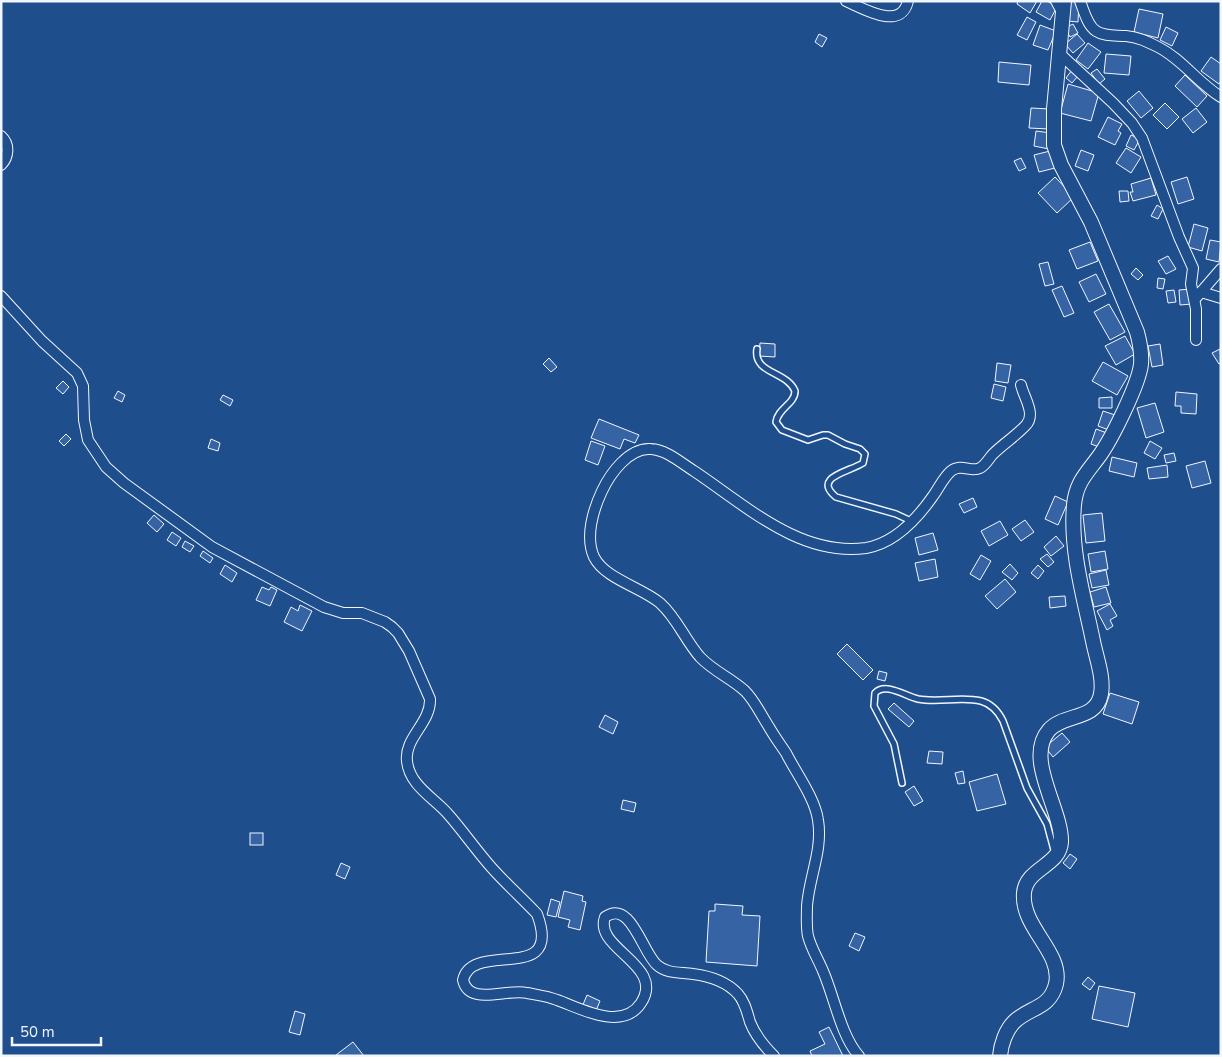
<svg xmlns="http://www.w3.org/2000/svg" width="1222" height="1057" viewBox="0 0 1222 1057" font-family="'Nunito Sans',sans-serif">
  <rect width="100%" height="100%" fill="#1f4e8c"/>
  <g fill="#3563a3" stroke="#f2f6ff">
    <polygon points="1018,1 1037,1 1030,13 1017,4"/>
    <polygon points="1042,1 1047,1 1057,7 1050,20 1036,12"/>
    <polygon points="1070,1 1079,2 1078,22 1068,21"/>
    <polygon points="1139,9 1163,14 1158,38 1134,32"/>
    <polygon points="1027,17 1036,22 1027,40 1017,35"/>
    <polygon points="1073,24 1078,33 1070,37 1065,28"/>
    <polygon points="1040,25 1056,31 1048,50 1033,45"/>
    <polygon points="1166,27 1178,33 1172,46 1160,40"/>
    <polygon points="819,34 827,38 822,47 815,42"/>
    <polygon points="1077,34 1085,43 1073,53 1065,44"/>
    <polygon points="1088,43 1101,52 1088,69 1076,60"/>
    <polygon points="1106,54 1131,56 1129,75 1104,73"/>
    <polygon points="1211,57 1221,64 1221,81 1219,84 1201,71"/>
    <polygon points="999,62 1031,65 1029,85 998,82"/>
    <polygon points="1097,69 1105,79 1099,84 1091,73"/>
    <polygon points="1072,70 1078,76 1072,83 1066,78"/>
    <polygon points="1185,75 1207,96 1197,107 1175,86"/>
    <polygon points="1068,84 1099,93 1091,121 1060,113"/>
    <polygon points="1139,91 1153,108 1141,118 1127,101"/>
    <polygon points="1165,103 1179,117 1167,129 1153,115"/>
    <polygon points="1031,108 1050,109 1049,129 1029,128"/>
    <polygon points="1196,108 1207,122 1193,133 1182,119"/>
    <polygon points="1108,117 1122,124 1118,131 1121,133 1115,145 1098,137"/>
    <polygon points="1036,131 1051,133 1049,149 1034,146"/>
    <polygon points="1131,135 1140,139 1134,150 1126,146"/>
    <polygon points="1126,148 1141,157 1131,173 1116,163"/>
    <polygon points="1081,150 1094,155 1088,171 1075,166"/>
    <polygon points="1050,151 1055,168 1039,172 1034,155"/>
    <polygon points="1021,158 1026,168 1019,171 1014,161"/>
    <polygon points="1055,177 1074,197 1057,213 1038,193"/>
    <polygon points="1187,177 1194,199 1178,204 1171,182"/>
    <polygon points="1151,178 1156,195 1133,201 1130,192 1133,192 1131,184"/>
    <polygon points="1119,191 1128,191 1129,201 1120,202"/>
    <polygon points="1157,205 1163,209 1158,219 1151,216"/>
    <polygon points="1194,224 1208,228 1202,251 1188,247"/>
    <polygon points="1210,240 1221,242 1219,262 1206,259"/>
    <polygon points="1090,242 1098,261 1077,269 1069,250"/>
    <polygon points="1168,256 1176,269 1166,274 1158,261"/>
    <polygon points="1048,262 1054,284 1045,286 1039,264"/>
    <polygon points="1136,268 1143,275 1138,280 1131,274"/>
    <polygon points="1096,274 1106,294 1089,302 1079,282"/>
    <polygon points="1158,278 1165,279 1163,289 1157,288"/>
    <polygon points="1062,286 1074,313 1064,317 1052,290"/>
    <polygon points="1192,289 1192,304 1180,305 1179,290"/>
    <polygon points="1174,290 1176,302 1168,303 1166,291"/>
    <polygon points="1109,304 1125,332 1110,340 1094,312"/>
    <polygon points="1125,336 1135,354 1116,365 1105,346"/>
    <polygon points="760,343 775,344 775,357 759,356"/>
    <polygon points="1160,344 1163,365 1152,367 1148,346"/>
    <polygon points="1220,349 1221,363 1219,364 1212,353"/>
    <polygon points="549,358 557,367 551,372 543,364"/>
    <polygon points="1103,362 1128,376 1117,395 1092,381"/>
    <polygon points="997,363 1011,365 1008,383 995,381"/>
    <polygon points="63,381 69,387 63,394 56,388"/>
    <polygon points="994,384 1006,387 1003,401 991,398"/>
    <polygon points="118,391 125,395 122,402 114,398"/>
    <polygon points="1176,392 1197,394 1196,414 1181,413 1181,406 1175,406"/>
    <polygon points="223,395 233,400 230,406 220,400"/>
    <polygon points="1112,397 1112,408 1099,408 1099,398"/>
    <polygon points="1155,403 1164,432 1146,438 1137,408"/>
    <polygon points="1103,411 1115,415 1109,430 1098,426"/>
    <polygon points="599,419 639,435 635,443 624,439 620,449 591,438"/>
    <polygon points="1096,429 1107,433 1102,448 1091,444"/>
    <polygon points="66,434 71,439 64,446 59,441"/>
    <polygon points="211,439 220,443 218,451 208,448"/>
    <polygon points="591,441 605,446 598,465 585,460"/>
    <polygon points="1150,441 1162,448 1155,459 1144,453"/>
    <polygon points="1174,453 1176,461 1166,463 1164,455"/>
    <polygon points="1112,457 1137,463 1134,477 1109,471"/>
    <polygon points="1205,461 1211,483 1192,488 1186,466"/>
    <polygon points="1167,465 1168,477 1149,479 1147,468"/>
    <polygon points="1055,496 1068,502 1058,525 1045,519"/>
    <polygon points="973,498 977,507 964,513 959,504"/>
    <polygon points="1102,513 1105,541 1086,543 1083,515"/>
    <polygon points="154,515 164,524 157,532 147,523"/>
    <polygon points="1025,520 1034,532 1021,541 1012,529"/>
    <polygon points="1000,521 1008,535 989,546 981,531"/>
    <polygon points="172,532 181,538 176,546 167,540"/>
    <polygon points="933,533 938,550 919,555 915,538"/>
    <polygon points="1056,536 1064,546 1051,556 1044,547"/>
    <polygon points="185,541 194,546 190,552 182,547"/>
    <polygon points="203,551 213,558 210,563 200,556"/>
    <polygon points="1105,551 1108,569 1091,572 1088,554"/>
    <polygon points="1047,554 1054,562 1048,567 1040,559"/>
    <polygon points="981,555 991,561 980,580 970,574"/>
    <polygon points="935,559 938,577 919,581 915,563"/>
    <polygon points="1010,564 1018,573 1012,580 1002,572"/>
    <polygon points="225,565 237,573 232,582 220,574"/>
    <polygon points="1038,565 1044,571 1038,579 1031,573"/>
    <polygon points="1106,570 1109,585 1092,588 1089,574"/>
    <polygon points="1005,579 1016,592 997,609 985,596"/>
    <polygon points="262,587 269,590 271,587 277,590 270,606 256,600"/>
    <polygon points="1106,587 1111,603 1094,607 1090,592"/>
    <polygon points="1065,596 1066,606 1050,608 1049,597"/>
    <polygon points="1110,604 1117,616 1110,620 1113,626 1107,630 1097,611"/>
    <polygon points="300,605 312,611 302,631 284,622 291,607 298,611"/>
    <polygon points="847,644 873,670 863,680 837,654"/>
    <polygon points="879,671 887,673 885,681 877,679"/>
    <polygon points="1110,693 1139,702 1132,724 1103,714"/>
    <polygon points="894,703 914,721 909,727 888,709"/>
    <polygon points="605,715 618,722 613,734 599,727"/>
    <polygon points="1062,733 1070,742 1053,757 1045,747"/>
    <polygon points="929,751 943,752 942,764 927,763"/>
    <polygon points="963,771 965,783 958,784 955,773"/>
    <polygon points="997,774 1006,804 977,811 969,782"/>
    <polygon points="914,786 923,801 914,806 905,792"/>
    <polygon points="623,800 636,803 634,812 621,809"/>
    <rect x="250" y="833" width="13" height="12"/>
    <polygon points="1070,854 1077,859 1070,869 1063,863"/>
    <polygon points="341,863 350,867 345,879 336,875"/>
    <polygon points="564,891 583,896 582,901 586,902 580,930 568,927 570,920 558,917"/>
    <polygon points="551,899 560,902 556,917 547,915"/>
    <polygon points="715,904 743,906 742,915 760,916 757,966 706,962 709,911 715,911"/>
    <polygon points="855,933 865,937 859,951 849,946"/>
    <polygon points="1088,977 1095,983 1090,990 1082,984"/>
    <polygon points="1099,986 1135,993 1128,1027 1092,1019"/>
    <polygon points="587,995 600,1001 595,1013 582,1007"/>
    <polygon points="295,1011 305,1014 300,1035 289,1032"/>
    <polygon points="829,1027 843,1056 812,1056 810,1051 825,1044 819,1032"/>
    <polygon points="353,1042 364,1056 336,1056 336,1055"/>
  </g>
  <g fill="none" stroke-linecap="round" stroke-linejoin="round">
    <defs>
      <g id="service">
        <path d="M757,349C753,374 787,371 795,391C795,404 778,408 776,422L782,430L808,440L823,435H828L845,444L860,449L865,454L863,463C849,472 812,477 836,497L896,514L911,521"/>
        <path d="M902,783L894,744L874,706L875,693C886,682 905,696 918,699C939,703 961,696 981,701C992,704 998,711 1003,721L1027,788L1047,824L1054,850"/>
      </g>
      <g id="minor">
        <path d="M846,1C864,9 901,31 908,1"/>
        <polyline points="1056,1 1063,14"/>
        <path d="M1080,1C1084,11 1087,25 1096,31C1105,37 1116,35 1126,36C1138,37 1148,42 1158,47C1182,59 1198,83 1221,97"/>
        <polyline points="1060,54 1113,103 1132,123 1142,138 1179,237 1193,268 1191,284 1196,309 1196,340"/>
        <path d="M1,136C10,144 9,157 1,165"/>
        <polyline points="1201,292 1221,298"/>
        <path d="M1,296L42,341L77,373L83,386L84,420L88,440L106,467L124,483L212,547L324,607L343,613H362L385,622L392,627L398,633L409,651L430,699C431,723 404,738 407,761C409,785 434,798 448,814C463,831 476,850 491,867C506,884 522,898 537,914C564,986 472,939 463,980C469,1007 507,988 527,993C537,995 547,996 557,1000C580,1008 622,1032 641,1003C666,965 593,949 605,917C631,899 642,952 657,965C667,974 680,972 693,974C709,976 727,982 738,994C745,1002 747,1012 750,1022C755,1035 764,1046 774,1056"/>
        <polyline points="1195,299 1221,269"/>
        <path d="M859,1056C841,1036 834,996 823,971C818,959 811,948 808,936C806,926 807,916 807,906C809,877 823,850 818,820C815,798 796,773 786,753C780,744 774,736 769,727C761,715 755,701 745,691C731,678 713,671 700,657C685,640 677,618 660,603C641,587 605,579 594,557C585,537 593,510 602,491C610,474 629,447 651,449C667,450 681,463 694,471C745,505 800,557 866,548C895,543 917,519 933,496C939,488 943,478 951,471C962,463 971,473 980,468C986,465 989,458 993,454C1003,444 1016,436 1026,425C1029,422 1030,419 1030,414C1030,405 1023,394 1021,385"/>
      </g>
      <path id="tertiary" d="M1000,1056C1001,1044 1006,1030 1014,1022C1029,1007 1050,1009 1056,984C1063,952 1021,928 1024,893C1026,868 1060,866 1061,842C1062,809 1024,759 1049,730C1064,713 1096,721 1101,694C1104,677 1096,657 1093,641C1084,597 1070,551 1074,505C1076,482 1087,473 1100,455C1112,438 1139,384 1141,364C1142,352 1140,343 1137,332L1091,222L1061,165L1054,145V109L1064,1"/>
    </defs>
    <use href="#service" stroke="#f2f6ff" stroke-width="8"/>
    <use href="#minor" stroke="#f2f6ff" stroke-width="12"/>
    <use href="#tertiary" stroke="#f2f6ff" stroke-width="16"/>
    <use href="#service" stroke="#1f4e8c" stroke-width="5"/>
    <use href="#minor" stroke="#1f4e8c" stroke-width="10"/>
    <use href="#tertiary" stroke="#1f4e8c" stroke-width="14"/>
  </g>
  <rect width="1222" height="1057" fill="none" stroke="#f2f6ff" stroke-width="5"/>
  <path d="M12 1037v8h89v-8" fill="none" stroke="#f2f6ff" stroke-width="2.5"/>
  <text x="20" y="1037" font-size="15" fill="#f2f6ff" stroke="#1f4e8c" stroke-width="4" paint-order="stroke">50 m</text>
</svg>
